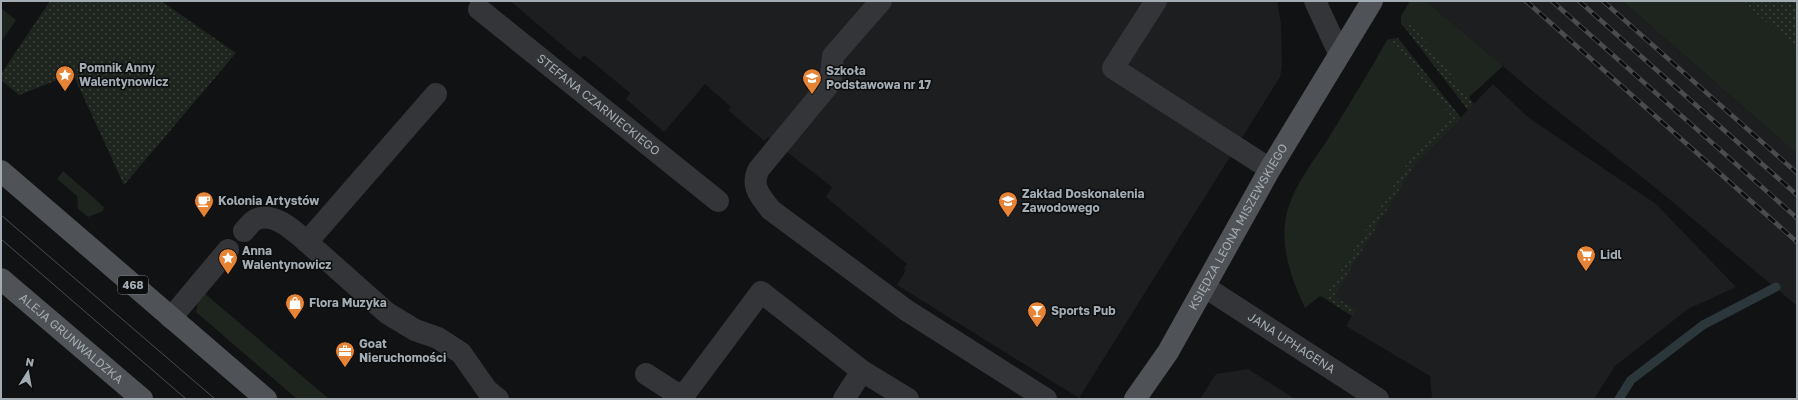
<svg xmlns="http://www.w3.org/2000/svg" width="1798" height="400" viewBox="0 0 1798 400" font-family="'Golos Text',sans-serif">
  <defs>
    <pattern id="park-dots" width="8" height="8" patternUnits="userSpaceOnUse"><rect width="8" height="8" fill="#1e251e"/><path d="M2 2h.1M6 6h.1" fill="none" stroke="#3c423c" stroke-width="1.8" stroke-linecap="round"/></pattern>
  </defs>
  <rect width="100%" height="100%" fill="#111213"/>
  <g fill="#1d1e20">
    <polygon points="510,1 1277,1 1281,23 1282,66 1280,77 1079,398 897,285 906,270 904,268 907,264 826,197 832,187 768,137 764,141 728,110 731,107 705,84 664,132 626,99 630,93 584,55 580,60"/>
    <polygon points="1426,1 1622,1 1797,154 1797,306 1657,189 1536,94"/>
    <polygon points="1493,84 1529,118 1656,204 1736,287 1688,309 1615,366 1594,399 1432,399 1430,376 1346,326 1355,310 1333,296 1415,164"/>
    <polygon points="1248,369 1295,399 1200,399 1216,374"/>
  </g>
  <g fill="#1e251e">
    <polygon points="1410,1 1426,1 1503,66 1468,98 1411,23 1405,28 1401,24 1401,16"/>
    <polygon points="1622,1 1742,1 1797,49 1797,154"/>
    <polygon points="1,8 16,20 1,42"/>
    <path d="M1390,39L1451,116L1413,154L1324,298L1320,296L1305,308C1292,280 1280,248 1286,217C1292,188 1312,163 1328,139C1348,106 1368,74 1387,40Z"/>
    <polygon points="63,171 104,207 103,211 88,217 78,209 77,196 57,179"/>
    <polygon points="203,292 329,399 297,399 196,312 199,297"/>
  </g>
  <g fill="url(#park-dots)">
    <polygon points="50,1 161,1 236,53 124,185 73,74 19,95 1,80 1,74"/>
    <polygon points="1742,1 1797,1 1797,49"/>
    <polygon points="1411,23 1474,104 1468,110 1405,28"/>
    <polygon points="1398,38 1461,118 1415,164 1334,296 1356,310 1352,316 1324,298 1413,154 1451,116 1390,39"/>
  </g>
  <g fill="none" stroke-linecap="round" stroke-linejoin="round">
    <polyline stroke="#2c373b" stroke-width="9" points="1619,399 1631,380 1703,325 1776,287"/>
    <g stroke="#333538" stroke-width="22">
      <path d="M881,1L833,56L830,83L759,169C750,186 760,196 771,210L906,310L1046,399"/>
      <polyline points="1156,1 1113,68 1270,169"/>
      <polyline points="1315,1 1339,53"/>
      <path id="s1" d="M479,9L718,201"/>
      <polyline points="436,94 307,242 387,313 415,330 438,338 461,353 487,390 498,399"/>
      <path d="M244,231C247,228 251,222 255,220C273,210 295,232 307,242"/>
      <path id="s2" d="M1205,287L1378,399"/>
      <polyline points="171,318 228,250"/>
      <polyline points="646,374 677,394 687,391 761,292 862,371 908,399"/>
      <polyline points="844,399 862,371"/>
    </g>
    <g stroke="#4f5256" stroke-width="22">
      <polyline points="1,171 266,399"/>
      <path id="s3" d="M1,279L142,399"/>
      <path id="s4" d="M1135,399L1168,352L1270,169L1372,1"/>
    </g>
    <g stroke="#4a4d50" stroke-width="1">
      <polyline points="1,215 215,399"/>
      <polyline points="1,239 186,399"/>
    </g>
    <defs>
      <g id="rail">
        <polyline points="1526,1 1797,242"/>
        <polyline points="1552,1 1797,218"/>
        <polyline points="1579,1 1797,195"/>
        <polyline points="1603,1 1797,173"/>
      </g>
    </defs>
    <use href="#rail" stroke="#4a4d50" stroke-width="4.5"/>
    <use href="#rail" stroke="#0c0d0e" stroke-width="3" stroke-dasharray="9" stroke-linecap="butt"/>
  </g>
  <defs>
    <symbol id="sight-pin" viewBox="-11 -11 22 30"><path d="M0 17L-7.5 6A9.5 9.5 0 1 1 7.5 6Z" fill="#e78335" stroke="#0c0d0e"/><path d="M0-6L1.8-2.2L6-1.7L2.9 1.2L3.7 5.4L0 3.3L-3.7 5.4L-2.9 1.2L-6-1.7L-1.8-2.2Z" fill="#fff"/></symbol>
    <symbol id="school-pin" viewBox="-11 -11 22 30"><path d="M0 17L-7.5 6A9.5 9.5 0 1 1 7.5 6Z" fill="#e78335" stroke="#0c0d0e"/><path d="M0-5L7-2L0 1L-7-2ZM-4 1L0 2.5L4 1V4Q0 6-4 4Z" fill="#fff"/></symbol>
    <symbol id="cafe-pin" viewBox="-11 -11 22 30"><path d="M0 17L-7.5 6A9.5 9.5 0 1 1 7.5 6Z" fill="#e78335" stroke="#0c0d0e"/><path d="M-5.5-4.5H6V0H3Q3 3.5 0 3.5H-2.5Q-5.5 3.5-5.5 0ZM3-3.2v2h1.7v-2ZM-6 4.5H4V6H-6Z" fill="#fff"/></symbol>
    <symbol id="university-pin" viewBox="-11 -11 22 30"><path d="M0 17L-7.5 6A9.5 9.5 0 1 1 7.5 6Z" fill="#e78335" stroke="#0c0d0e"/><path d="M0-5L7-2L0 1L-7-2ZM-4 1L0 2.5L4 1V4Q0 6-4 4Z" fill="#fff"/></symbol>
    <symbol id="supermarket-pin" viewBox="-11 -11 22 30"><path d="M0 17L-7.5 6A9.5 9.5 0 1 1 7.5 6Z" fill="#e78335" stroke="#0c0d0e"/><path d="M-6-5.5h2.5l.6 2H6L4.5 2H-2.5L-4.4-4H-6ZM-1.5 3.2a1.3 1.3 0 1 0 .1 0ZM3 3.2a1.3 1.3 0 1 0 .1 0Z" fill="#fff"/></symbol>
    <symbol id="shop-pin" viewBox="-11 -11 22 30"><path d="M0 17L-7.5 6A9.5 9.5 0 1 1 7.5 6Z" fill="#e78335" stroke="#0c0d0e"/><path d="M-5-2.5h2.3a2.7 3.5 0 0 1 5.4 0H5L5.5 6h-11ZM-1.5-2.5h3a1.5 2.3 0 0 0-3 0Z" fill="#fff"/></symbol>
    <symbol id="bar-pin" viewBox="-11 -11 22 30"><path d="M0 17L-7.5 6A9.5 9.5 0 1 1 7.5 6Z" fill="#e78335" stroke="#0c0d0e"/><path d="M-6-5H6L.8 .8V4.5H3.5V6h-7V4.5H-.8V.8Z" fill="#fff"/></symbol>
    <symbol id="office-pin" viewBox="-11 -11 22 30"><path d="M0 17L-7.5 6A9.5 9.5 0 1 1 7.5 6Z" fill="#e78335" stroke="#0c0d0e"/><path d="M-6-3h4V-5.5h4V-3h4V5H-6ZM-1-4.5V-3h2v-1.5ZM-6 0V1H6V0Z" fill="#fff"/></symbol>
  </defs>
  <g fill-rule="evenodd">
    <use href="#sight-pin" x="54" y="64" width="22" height="30"/>
    <use href="#school-pin" x="801" y="67" width="22" height="30"/>
    <use href="#cafe-pin" x="193" y="190" width="22" height="30"/>
    <use href="#university-pin" x="997" y="190" width="22" height="30"/>
    <use href="#supermarket-pin" x="1575" y="244" width="22" height="30"/>
    <use href="#sight-pin" x="217" y="247" width="22" height="30"/>
    <use href="#shop-pin" x="284" y="292" width="22" height="30"/>
    <use href="#bar-pin" x="1026" y="300" width="22" height="30"/>
    <use href="#office-pin" x="334" y="340" width="22" height="30"/>
  </g>
  <g text-anchor="middle" stroke-width="3" stroke-linejoin="round" paint-order="stroke">
    <rect fill="#0c0d0e" stroke="#767c82" stroke-width="1" x="118" y="276" width="30" height="18" rx="3"/>
    <g font-size="11" font-weight="bold" fill="#a3acb3">
      <text x="133" y="289">468</text>
    </g>
    <g font-size="12" font-weight="bold" fill="#a3acb3" stroke="#0c0d0e" text-anchor="start">
      <text x="79" y="72">Pomnik Anny<tspan x="79" dy="14">Walentynowicz</tspan></text>
      <text x="826" y="75">Szkoła<tspan x="826" dy="14">Podstawowa nr 17</tspan></text>
      <text x="1022" y="198">Zakład Doskonalenia<tspan x="1022" dy="14">Zawodowego</tspan></text>
      <text x="218" y="205">Kolonia Artystów</text>
      <text x="242" y="255">Anna<tspan x="242" dy="14">Walentynowicz</tspan></text>
      <text x="1600" y="259">Lidl</text>
      <text x="309" y="307">Flora Muzyka</text>
      <text x="1051" y="315">Sports Pub</text>
      <text x="359" y="348">Goat<tspan x="359" dy="14">Nieruchomości</tspan></text>
    </g>
    <g font-size="12" fill="#a3acb3" stroke="#0c0d0e">
      <text dy="4" stroke="none"><textPath href="#s1" startOffset="153">STEFANA CZARNIECKIEGO</textPath></text>
      <text dy="4" stroke="none"><textPath href="#s4" startOffset="201">KSIĘDZA LEONA MISZEWSKIEGO</textPath></text>
      <text dy="4" stroke="none"><textPath href="#s3" startOffset="92">ALEJA GRUNWALDZKA</textPath></text>
      <text dy="4" stroke="none"><textPath href="#s2" startOffset="103">JANA UPHAGENA</textPath></text>
    </g>
  </g>
  <rect width="1798" height="400" fill="none" stroke="#a3acb3" stroke-width="4"/>
  <g transform="translate(28 372) rotate(11)" stroke="#0c0d0e" stroke-width="3" paint-order="stroke">
  <path d="M0-3L7 15L0 10L-7 15Z" fill="#a3acb3"/>
  <text y="-6" font-size="11" font-weight="bold" text-anchor="middle" fill="#a3acb3">N</text>
  </g>
</svg>
